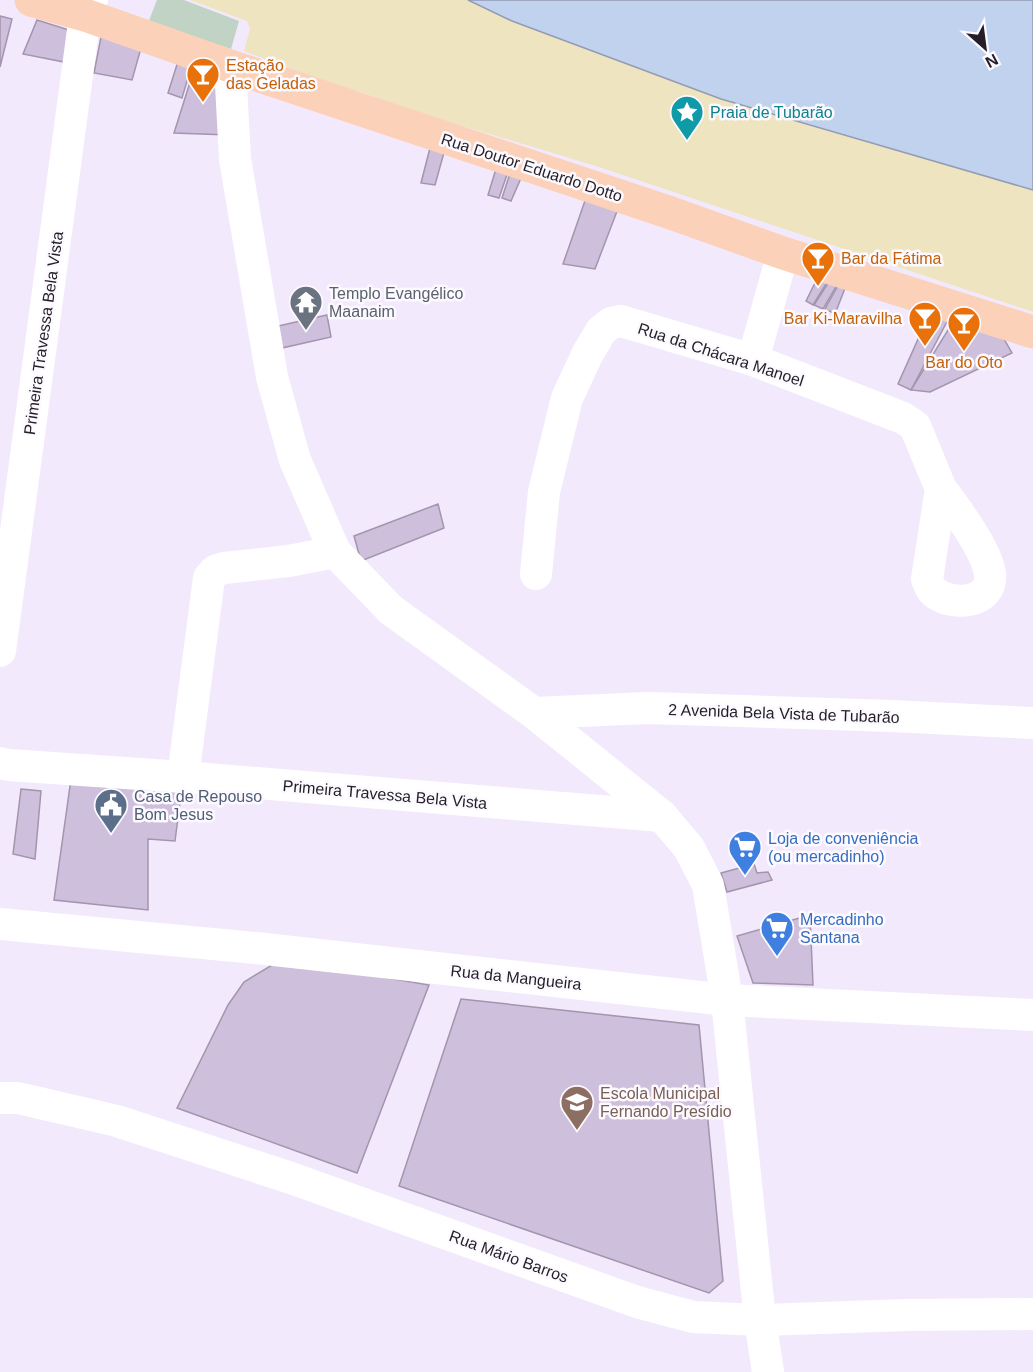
<svg xmlns="http://www.w3.org/2000/svg" width="1033" height="1372" viewBox="0 0 1033 1372" font-family="Arial,sans-serif">
  <rect width="100%" height="100%" fill="#f3e9fd"/>
  <polygon fill="#c0d3c4" points="157,0 184,0 239,21 231,49 148,23"/>
  <polygon fill="#eee4bf" points="190,0 468,0 512,21 721,99 1033,190 1033,312 596,166 426,115 362,92 333,85 244,51 250,29 247,21"/>
  <polygon fill="#c1d2ef" stroke="#929cb3" stroke-width="1.5" points="468,0 1033,0 1033,190 721,99 512,21"/>
  <g fill="#cebfdc" stroke="#a295ac" stroke-width="1.5">
    <polygon points="0,16 12,19 0,67"/>
    <polygon points="37,20 69,30 64,62 23,54"/>
    <polygon points="101,37 141,48 132,80 94,73"/>
    <polygon points="180,55 193,61 182,98 168,93"/>
    <polygon points="197,60 224,70 228,135 174,133"/>
    <polygon points="431,144 445,149 435,185 421,183"/>
    <polygon points="499,159 511,163 499,198 488,195"/>
    <polygon points="513,164 525,169 511,201 502,198"/>
    <polygon points="587,195 619,206 595,269 563,264"/>
    <polygon points="820,273 831,276 813,305 806,301"/>
    <polygon points="832,277 840,280 823,309 814,305"/>
    <polygon points="841,280 847,283 835,314 825,309"/>
    <polygon points="932,308 951,314 911,390 898,384"/>
    <polygon points="327,315 331,337 282,348 278,326"/>
    <polygon points="956,317 997,327 1012,353 930,392 911,390"/>
    <polygon points="438,504 444,528 361,561 354,536"/>
    <polygon points="71,779 182,787 175,841 148,839 148,910 54,900"/>
    <polygon points="21,789 41,791 35,859 13,854"/>
    <polygon points="754,864 757,873 768,872 772,880 727,892 721,873"/>
    <polygon points="810,915 813,985 753,983 737,936"/>
    <polygon points="277,962 347,971 429,985 357,1173 177,1108 228,1005 244,982"/>
    <polygon points="461,999 699,1025 723,1281 709,1293 399,1186"/>
  </g>
  <g fill="none" stroke-linecap="round" stroke-linejoin="round">
    <g stroke="#fff" stroke-width="32">
      <polyline points="230,66 235,159 272,377 295,460 335,552 391,610 534,713 662,816 689,848 708,885 727,1000 760,1320 768,1372"/>
      <polyline points="753,360 783,253"/>
      <path d="M536,574L544,492L567,398L588,353L601,331L611,323L621,321L753,360L903,418L915,426L941,489L927,579C929,584 930,589 934,592C951,607 993,604 990,574C987,550 956,509 941,489"/>
      <polyline points="0,651 85,15 92,0"/>
      <polyline points="534,713 648,708 891,716 1033,723"/>
      <polyline points="0,763 9,765 183,777 662,816"/>
      <polyline points="183,777 209,578 215,571 224,568 289,561 335,552"/>
      <polyline points="0,924 256,948 727,1000 1033,1015"/>
      <polyline points="0,1098 18,1098 117,1121 291,1178 637,1302 693,1317 760,1320 908,1315 1033,1314"/>
    </g>
    <polyline stroke="#fcd1ba" stroke-width="33" points="31,0 85,15 230,66 671,213 783,253 1033,332"/>
  </g>
  <defs>
    <symbol id="bar-pin" viewBox="-11 -11 22 30"><path d="M0 17L-7.5 6A9.5 9.5 0 1 1 7.5 6Z" fill="#e8710a" stroke="#fcfaff"/><path d="M-6-5H6L.8 .8V4.5H3.5V6h-7V4.5H-.8V.8Z" fill="#fff"/></symbol>
    <symbol id="sight-pin" viewBox="-11 -11 22 30"><path d="M0 17L-7.5 6A9.5 9.5 0 1 1 7.5 6Z" fill="#0f9aa8" stroke="#fcfaff"/><path d="M0-6L1.8-2.2L6-1.7L2.9 1.2L3.7 5.4L0 3.3L-3.7 5.4L-2.9 1.2L-6-1.7L-1.8-2.2Z" fill="#fff"/></symbol>
    <symbol id="temple-pin" viewBox="-11 -11 22 30"><path d="M0 17L-7.5 6A9.5 9.5 0 1 1 7.5 6Z" fill="#6b7280" stroke="#fcfaff"/><path d="M0-6L5-2H3V0L6.5 2.5H4V6H1.5V3h-3V6H-4V2.5H-6.5L-3 0V-2H-5Z" fill="#fff"/></symbol>
    <symbol id="civic-pin" viewBox="-11 -11 22 30"><path d="M0 17L-7.5 6A9.5 9.5 0 1 1 7.5 6Z" fill="#5c6f8a" stroke="#fcfaff"/><path d="M-.6-6.5H3V-4.5H.6V-3L4-1V1h2V6H-6V1h2V-1L-.6-3ZM-1.2 2.5V6h2.4V2.5Z" fill="#fff"/></symbol>
    <symbol id="supermarket-pin" viewBox="-11 -11 22 30"><path d="M0 17L-7.5 6A9.5 9.5 0 1 1 7.5 6Z" fill="#3f7fe0" stroke="#fcfaff"/><path d="M-6-5.5h2.5l.6 2H6L4.5 2H-2.5L-4.4-4H-6ZM-1.5 3.2a1.3 1.3 0 1 0 .1 0ZM3 3.2a1.3 1.3 0 1 0 .1 0Z" fill="#fff"/></symbol>
    <symbol id="school-pin" viewBox="-11 -11 22 30"><path d="M0 17L-7.5 6A9.5 9.5 0 1 1 7.5 6Z" fill="#8d6e63" stroke="#fcfaff"/><path d="M0-5L7-2L0 1L-7-2ZM-4 1L0 2.5L4 1V4Q0 6-4 4Z" fill="#fff"/></symbol>
  </defs>
  <g fill-rule="evenodd">
    <use href="#bar-pin" x="184" y="55" width="38" height="52"/>
    <use href="#sight-pin" x="668" y="93" width="38" height="52"/>
    <use href="#bar-pin" x="799" y="239" width="38" height="52"/>
    <use href="#temple-pin" x="287" y="283" width="38" height="52"/>
    <use href="#bar-pin" x="906" y="299" width="38" height="52"/>
    <use href="#bar-pin" x="945" y="304" width="38" height="52"/>
    <use href="#civic-pin" x="92" y="786" width="38" height="52"/>
    <use href="#supermarket-pin" x="726" y="828" width="38" height="52"/>
    <use href="#supermarket-pin" x="758" y="909" width="38" height="52"/>
    <use href="#school-pin" x="558" y="1083" width="38" height="52"/>
  </g>
  <g text-anchor="middle" stroke-width="5" stroke-linejoin="round" paint-order="stroke">
    <g font-size="16" fill="#c56008" stroke="#fcfaff" text-anchor="start">
      <text x="226" y="71">Estação<tspan x="226" dy="18">das Geladas</tspan></text>
      <text x="841" y="264">Bar da Fátima</text>
      <text x="902" y="324" text-anchor="end">Bar Ki-Maravilha</text>
      <text x="964" y="368" text-anchor="middle">Bar do Oto</text>
    </g>
    <g font-size="16" fill="#0d838f" stroke="#fcfaff" text-anchor="start">
      <text x="710" y="118">Praia de Tubarão</text>
    </g>
    <g font-size="16" fill="#231e27" stroke="#fcfaff">
      <text transform="translate(532 167) rotate(18)" y="6">Rua Doutor Eduardo Dotto</text>
      <text transform="translate(43 333) rotate(-82)" y="6">Primeira Travessa Bela Vista</text>
      <text transform="translate(721 354) rotate(18)" y="6">Rua da Chácara Manoel</text>
      <text transform="translate(784 713) rotate(2)" y="6">2 Avenida Bela Vista de Tubarão</text>
      <text transform="translate(385 794) rotate(5)" y="6">Primeira Travessa Bela Vista</text>
      <text transform="translate(516 977) rotate(6)" y="6">Rua da Mangueira</text>
      <text transform="translate(509 1256) rotate(20)" y="6">Rua Mário Barros</text>
    </g>
    <g font-size="16" fill="#5b616d" stroke="#fcfaff" text-anchor="start">
      <text x="329" y="299">Templo Evangélico<tspan x="329" dy="18">Maanaim</tspan></text>
    </g>
    <g font-size="16" fill="#4e5e75" stroke="#fcfaff" text-anchor="start">
      <text x="134" y="802">Casa de Repouso<tspan x="134" dy="18">Bom Jesus</tspan></text>
    </g>
    <g font-size="16" fill="#366cbe" stroke="#fcfaff" text-anchor="start">
      <text x="768" y="844">Loja de conveniência<tspan x="768" dy="18">(ou mercadinho)</tspan></text>
      <text x="800" y="925">Mercadinho<tspan x="800" dy="18">Santana</tspan></text>
    </g>
    <g font-size="16" fill="#785e54" stroke="#fcfaff" text-anchor="start">
      <text x="600" y="1099">Escola Municipal<tspan x="600" dy="18">Fernando Presídio</tspan></text>
    </g>
  </g>
  <g transform="translate(985 48) rotate(152)" stroke="#fcfaff" stroke-width="4.5" paint-order="stroke">
  <path d="M0-4.5L10 22L0 15L-10 22Z" fill="#231e27"/>
  <text y="-9" font-size="16" font-weight="bold" text-anchor="middle" fill="#231e27">N</text>
  </g>
</svg>
